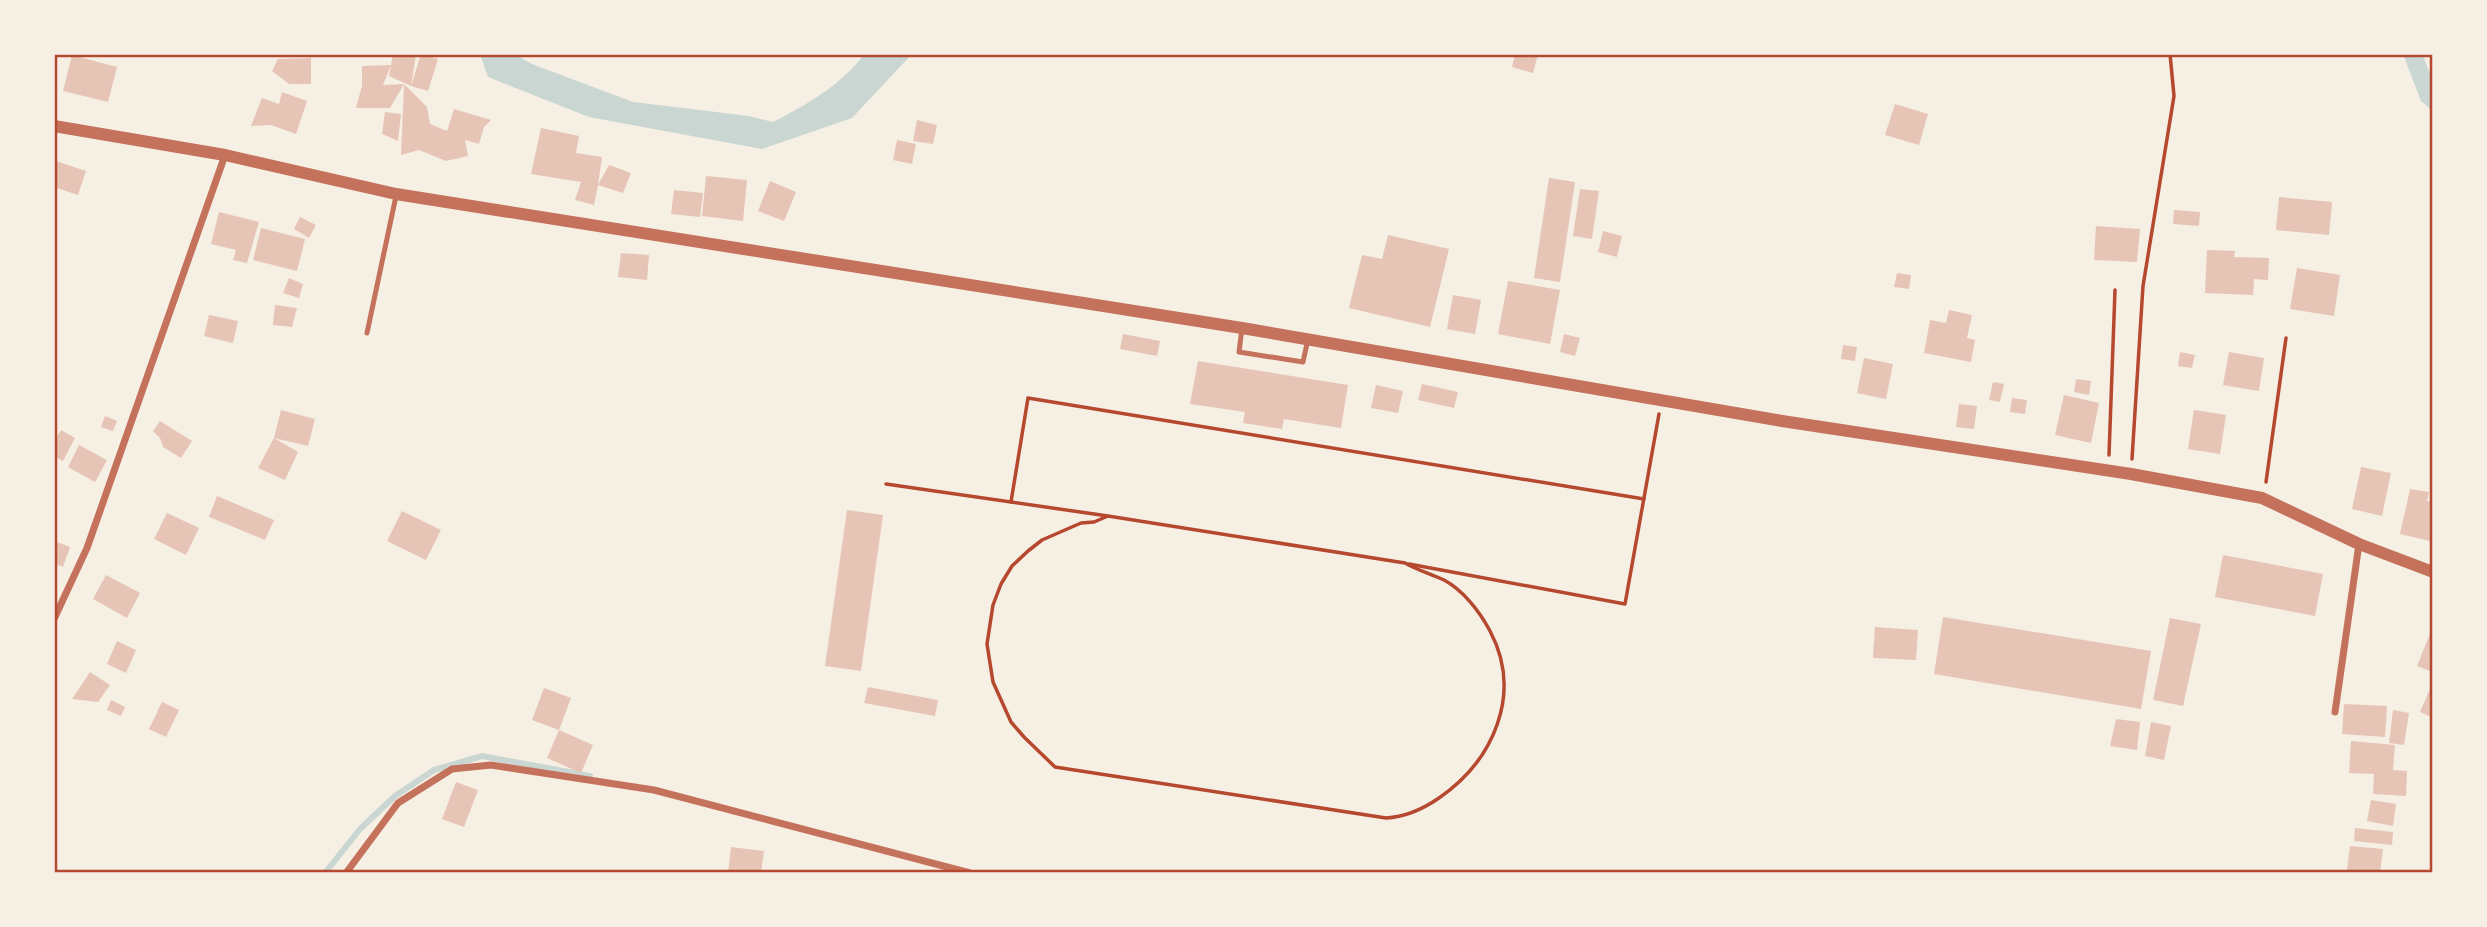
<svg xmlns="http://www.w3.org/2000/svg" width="2487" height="927" viewBox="0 0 2487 927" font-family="Cabin,sans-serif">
  <rect width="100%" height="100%" fill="#f6efe4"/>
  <g fill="#c9d6d2">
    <path d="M480,54H514L532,64L633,102L749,116L773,122C805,106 843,84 864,54H912L852,118L762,149L589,117L488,77Z"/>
    <polygon points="2403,54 2422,54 2433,81 2433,111 2421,101"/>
  </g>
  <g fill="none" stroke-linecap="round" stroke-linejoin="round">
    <polyline stroke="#c9d6d2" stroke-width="6" points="325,873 360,829 395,796 434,770 482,756 590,776"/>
  </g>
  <g fill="#e6c5b7">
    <polygon points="393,54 416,54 411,86 389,76 391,65 383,85 404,84 390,108 356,108 362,86 362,66 391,65"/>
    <polygon points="421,54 438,59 428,91 411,86"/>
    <polygon points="1515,54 1538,54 1533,73 1512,67"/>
    <polygon points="72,55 117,67 108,102 63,91"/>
    <polygon points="311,58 311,84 289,84 272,71 278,59"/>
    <polygon points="404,84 427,107 430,124 447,131 454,109 491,120 484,127 479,144 465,140 468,156 446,161 419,150 401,155"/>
    <polygon points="282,92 307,101 296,134 271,125 251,126 262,98 279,104"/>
    <polygon points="1895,104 1928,114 1919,145 1885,135"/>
    <polygon points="385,112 401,114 398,141 382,134"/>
    <polygon points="917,120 937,125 933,144 913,141"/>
    <polygon points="541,128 579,136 576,153 602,157 598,185 609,165 631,173 623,193 598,185 594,205 575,200 581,182 531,174"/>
    <polygon points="897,140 916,144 912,164 893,160"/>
    <polygon points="56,161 86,171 78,195 54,187"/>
    <polygon points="706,176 747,180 743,221 702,216"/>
    <polygon points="1549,178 1575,182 1560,282 1534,278"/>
    <polygon points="770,181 796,192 784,221 758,211"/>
    <polygon points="1580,189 1599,191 1592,239 1573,236"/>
    <polygon points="674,190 703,193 700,217 671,214"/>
    <polygon points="2279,197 2332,202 2329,235 2276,230"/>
    <polygon points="2174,210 2200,212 2199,226 2173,224"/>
    <polygon points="219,212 259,222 247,263 233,260 236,250 211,244"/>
    <polygon points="300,217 316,225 309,238 294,229"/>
    <polygon points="2096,226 2140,229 2137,262 2094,260"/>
    <polygon points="261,228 305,239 297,271 253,260"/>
    <polygon points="1603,231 1622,236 1617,257 1598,252"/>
    <polygon points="1388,235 1449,249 1430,327 1349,308 1362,255 1382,259"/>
    <polygon points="2207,250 2235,251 2234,257 2269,258 2268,280 2254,279 2253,295 2205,293"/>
    <polygon points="621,253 649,255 647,280 618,277"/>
    <polygon points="2297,268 2340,275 2334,316 2290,309"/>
    <polygon points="1897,273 1911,275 1909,289 1894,287"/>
    <polygon points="289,278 303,284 299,298 283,293"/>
    <polygon points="1508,281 1560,290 1550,344 1498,334"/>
    <polygon points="1453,295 1481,300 1475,334 1447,329"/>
    <polygon points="275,305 297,308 292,327 273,325"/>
    <polygon points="1949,310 1972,315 1967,338 1975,340 1971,362 1924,353 1930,320 1946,323"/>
    <polygon points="209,315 238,321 233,343 204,336"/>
    <polygon points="1123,334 1160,341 1157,356 1120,349"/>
    <polygon points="1564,334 1580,338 1575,356 1560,352"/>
    <polygon points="1843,345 1857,347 1855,361 1841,359"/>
    <polygon points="2180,352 2195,355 2192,368 2178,366"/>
    <polygon points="2229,352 2264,358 2259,391 2223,385"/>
    <polygon points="1864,358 1893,364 1886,399 1857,393"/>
    <polygon points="1198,361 1348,385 1341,428 1284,419 1282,429 1243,423 1245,412 1190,404"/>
    <polygon points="2076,379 2091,381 2089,395 2074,392"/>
    <polygon points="1993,382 2004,384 2000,402 1989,400"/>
    <polygon points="1422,384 1458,392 1454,408 1418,400"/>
    <polygon points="1376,385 1403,391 1398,413 1371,408"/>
    <polygon points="2064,395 2099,403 2091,443 2055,435"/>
    <polygon points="2012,398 2027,400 2025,414 2010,412"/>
    <polygon points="1959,404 1977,406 1974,429 1956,427"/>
    <polygon points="281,410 315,419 308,446 274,438"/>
    <polygon points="2194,410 2226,415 2220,454 2188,449"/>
    <polygon points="105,416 117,421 113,431 101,427"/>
    <polygon points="160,421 192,441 181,458 163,447 160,438 153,431"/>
    <polygon points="61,430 75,438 63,461 54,456 54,442"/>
    <polygon points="274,438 298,452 285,480 258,468"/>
    <polygon points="79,445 107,460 95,482 68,467"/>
    <polygon points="2361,467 2391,473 2382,516 2352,509"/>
    <polygon points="2410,489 2429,492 2427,501 2433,502 2430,541 2400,534"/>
    <polygon points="217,496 274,520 265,540 209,517"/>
    <polygon points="847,510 883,515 861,671 825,666"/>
    <polygon points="402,511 441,530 426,560 387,541"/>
    <polygon points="167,513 199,528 186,555 154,539"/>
    <polygon points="54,541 70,547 63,567 54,563"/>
    <polygon points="2223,555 2323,574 2315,616 2215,597"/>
    <polygon points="106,575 140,593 127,618 93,599"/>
    <polygon points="1943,617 2151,651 2141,709 1934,674"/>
    <polygon points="2170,618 2201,624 2183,706 2153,700"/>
    <polygon points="2433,626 2433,672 2417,666"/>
    <polygon points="1875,627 1918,630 1916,660 1873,658"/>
    <polygon points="117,641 136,650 126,673 107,664"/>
    <polygon points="90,672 110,685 98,702 72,699"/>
    <polygon points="868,687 938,700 935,716 864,703"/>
    <polygon points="544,688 571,698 559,730 593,745 581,773 547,758 559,730 532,720"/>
    <polygon points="2430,689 2433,690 2433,718 2420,712"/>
    <polygon points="111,700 125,707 121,716 107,710"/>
    <polygon points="162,702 179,710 166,737 149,729"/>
    <polygon points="2344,704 2387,706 2385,737 2342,734"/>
    <polygon points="2393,710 2409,713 2404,745 2389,743"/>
    <polygon points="2116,719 2140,722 2137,750 2110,746"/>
    <polygon points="2151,722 2171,726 2164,760 2145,756"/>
    <polygon points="2351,741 2395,745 2393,770 2407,771 2406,796 2373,794 2374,774 2349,773"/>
    <polygon points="456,782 478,790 464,827 442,819"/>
    <polygon points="2371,800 2396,804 2393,826 2367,821"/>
    <polygon points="2355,828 2393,832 2392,845 2354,841"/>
    <polygon points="2350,846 2383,849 2380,873 2347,870"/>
    <polygon points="731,847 764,851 761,873 728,873"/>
  </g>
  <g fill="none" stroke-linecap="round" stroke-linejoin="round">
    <g stroke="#b5482f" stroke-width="3.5">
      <polyline points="2109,455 2115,290"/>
      <polyline points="2132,459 2143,286 2174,96 2170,54"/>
      <polyline points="2266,482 2286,338"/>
      <path d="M886,484L1108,516L1405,563C1417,570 1431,574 1444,580C1463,590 1480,612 1490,631C1523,693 1494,760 1439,798C1423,809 1406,817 1386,818L1055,767L1024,737L1011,722L993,682L987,644L993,605L1001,584L1012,566L1028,551L1042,540L1081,523L1094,522L1108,516"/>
      <polyline points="1011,502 1028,398 1644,499"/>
      <polyline points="1409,564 1625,604 1659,414"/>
    </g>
    <g stroke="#c5725c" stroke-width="5">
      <polyline points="1242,328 1239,352 1303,362 1308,339"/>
      <polyline points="367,333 396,196"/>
    </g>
    <g stroke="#c5725c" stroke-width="7">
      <polyline points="54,619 87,548 225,155"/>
      <polyline points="2335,712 2359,544"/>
      <polyline points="346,873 398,803 452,769 491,765 654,790 970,873"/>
    </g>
    <polyline stroke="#c5725c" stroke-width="12" points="54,126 225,155 396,194 1242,328 1782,421 2131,474 2262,498 2359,544 2433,572"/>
  </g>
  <rect width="2487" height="927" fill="none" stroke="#f6efe4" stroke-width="112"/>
  <rect x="56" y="56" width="2375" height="815" fill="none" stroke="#b5482f" stroke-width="2.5"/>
</svg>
